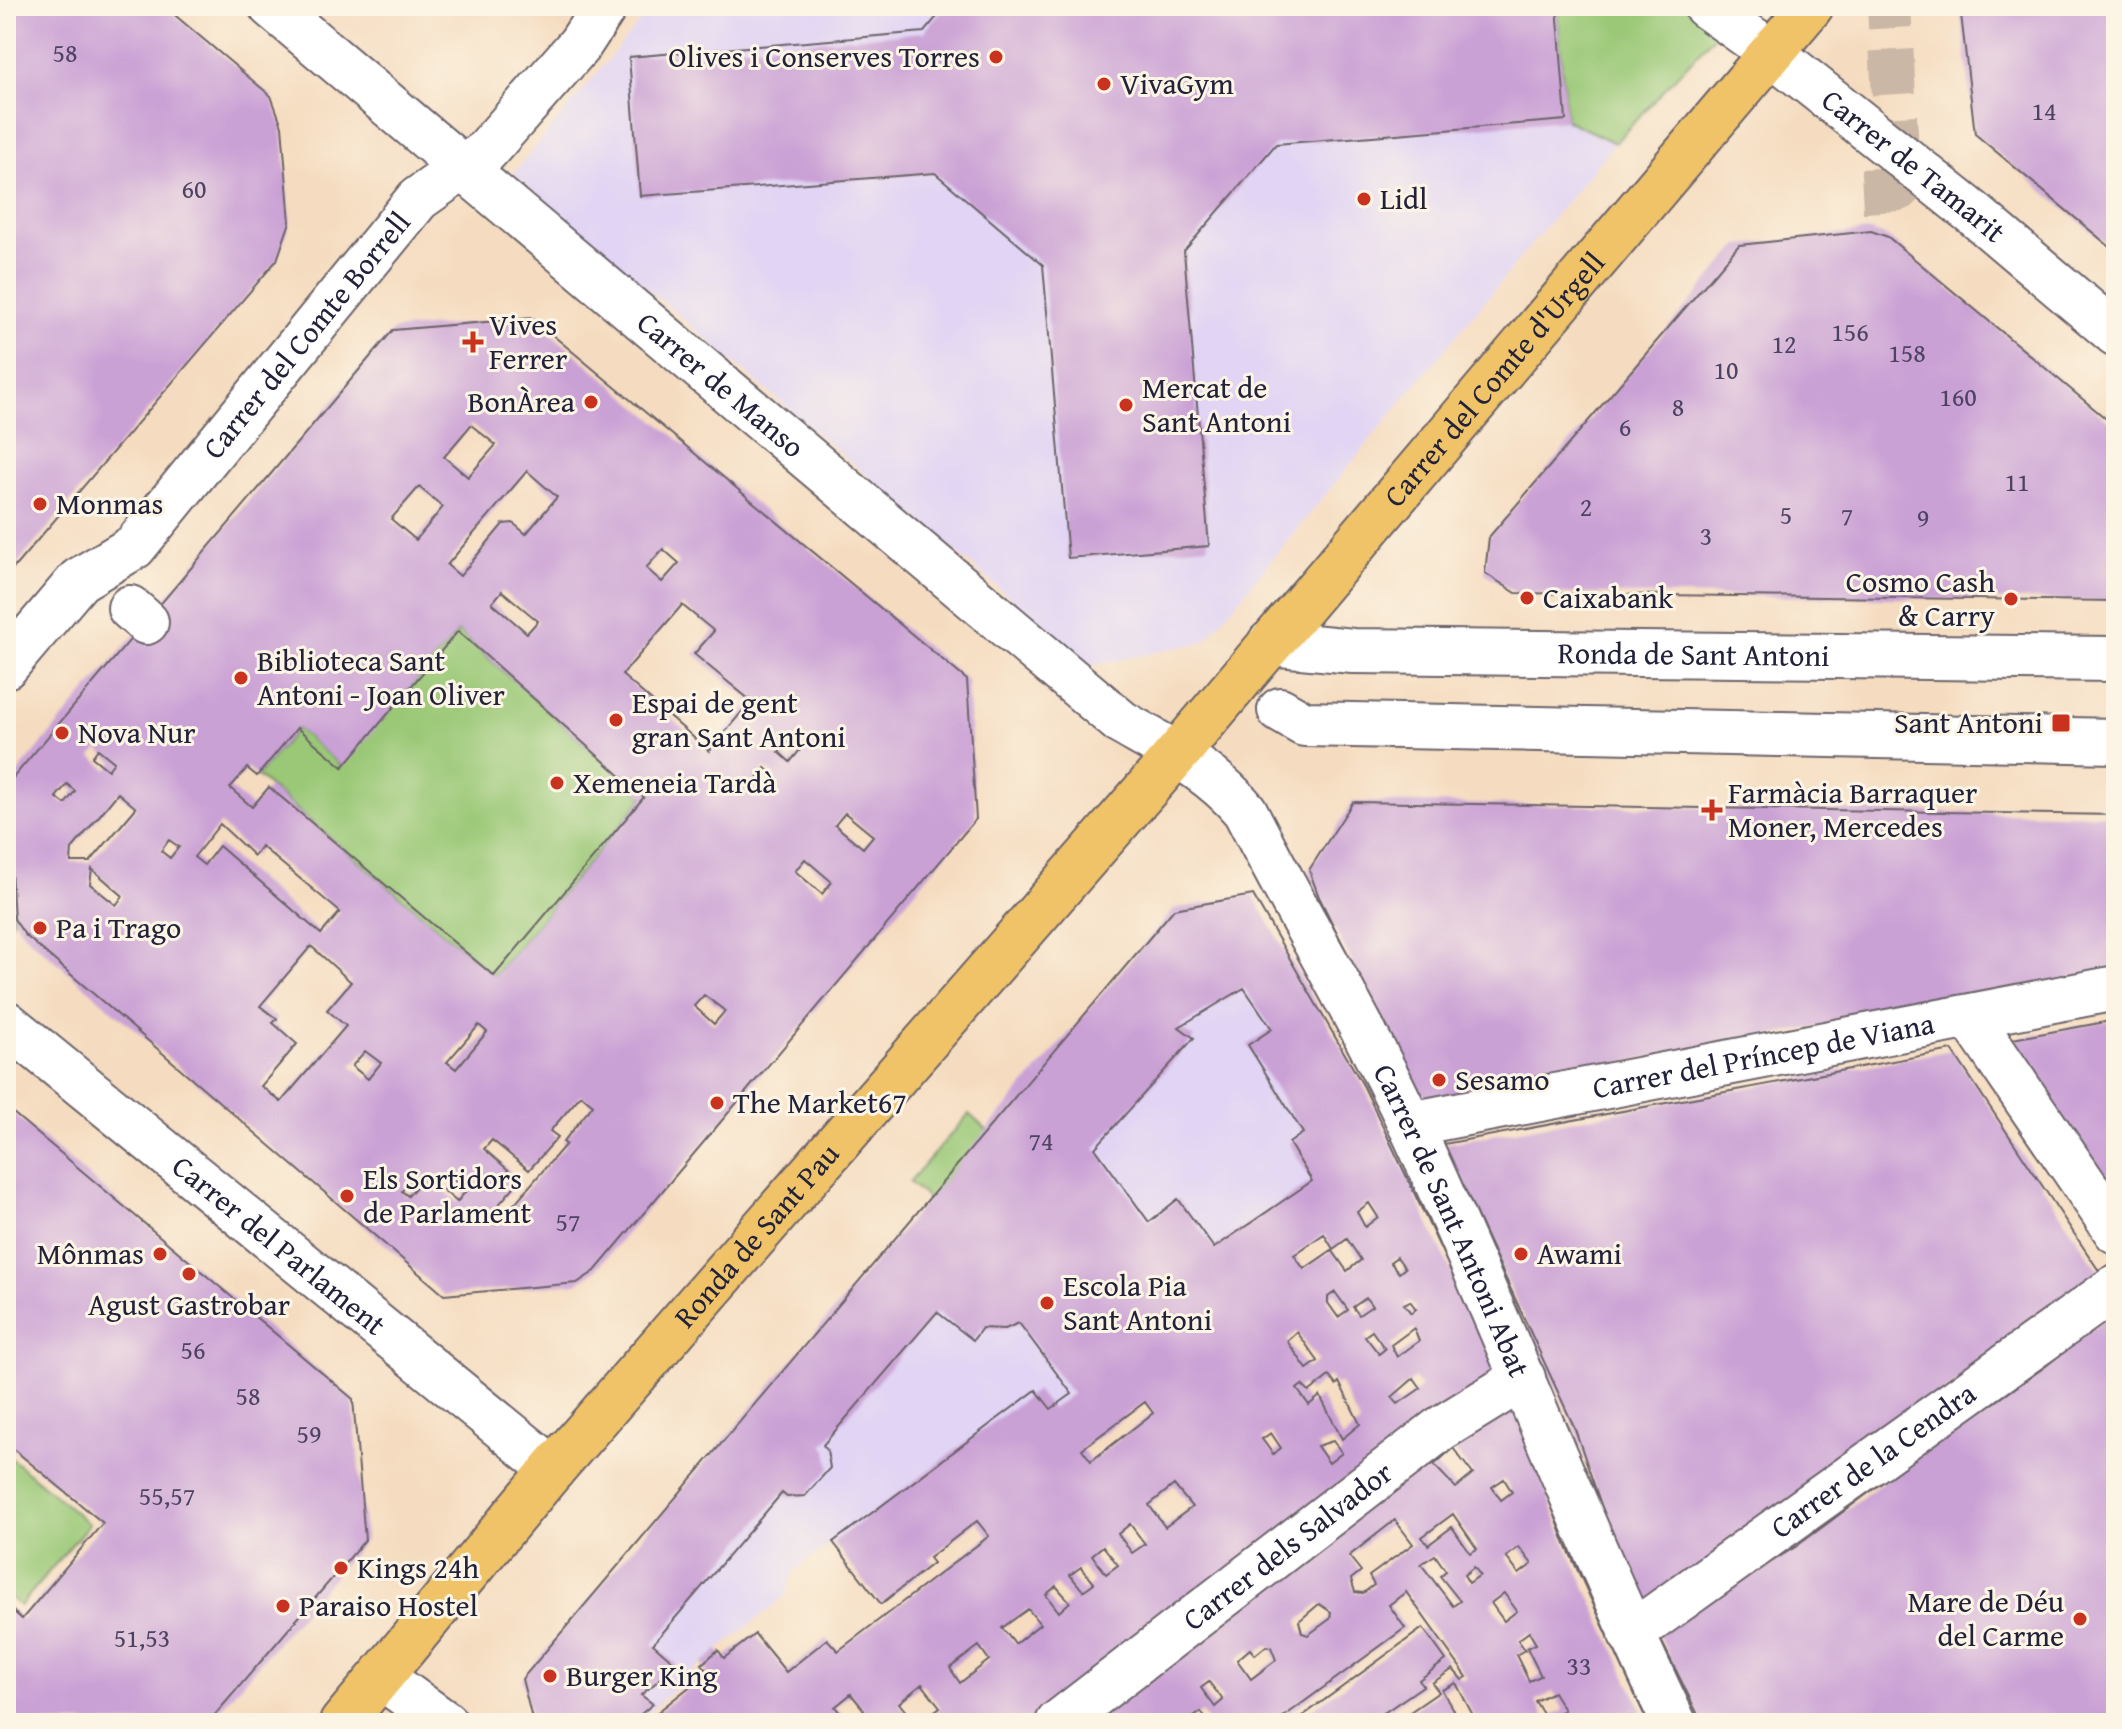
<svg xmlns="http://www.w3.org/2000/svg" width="2122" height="1729" viewBox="0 0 2122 1729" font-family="'Gentium Book Plus',serif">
  <rect width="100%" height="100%" fill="#fcf5e5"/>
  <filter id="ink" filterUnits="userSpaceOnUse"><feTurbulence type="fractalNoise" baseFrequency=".0125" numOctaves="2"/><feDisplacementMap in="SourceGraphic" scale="16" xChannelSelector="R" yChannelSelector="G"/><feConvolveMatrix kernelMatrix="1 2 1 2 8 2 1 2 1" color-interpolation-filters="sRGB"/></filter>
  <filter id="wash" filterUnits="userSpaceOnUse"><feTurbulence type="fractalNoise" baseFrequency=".006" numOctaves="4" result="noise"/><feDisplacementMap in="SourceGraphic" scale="32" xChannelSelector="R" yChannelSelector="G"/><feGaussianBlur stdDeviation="1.8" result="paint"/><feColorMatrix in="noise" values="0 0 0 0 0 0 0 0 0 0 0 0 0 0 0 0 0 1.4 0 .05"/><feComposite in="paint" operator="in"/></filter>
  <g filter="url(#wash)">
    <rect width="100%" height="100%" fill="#f5dcc0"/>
    <g fill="#e1d4f4">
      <polygon points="653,6 1619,6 1615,143 1204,642 1090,666 513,174"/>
      <polygon points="1253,895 1364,1087 1416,1191 1378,1217 1368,1203 1357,1212 1365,1227 1333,1249 1324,1235 1294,1256 1114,1361 1051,1409 1036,1391 794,1571 785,1596 699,1666 637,1723 533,1723 522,1679 1174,909"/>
    </g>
    <g fill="#9ac876" stroke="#5e7558" stroke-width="2">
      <polygon points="1557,6 1729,6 1714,36 1615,143 1566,120"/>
      <polygon points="458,631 644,797 494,976 257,776 297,728 342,766"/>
      <polygon points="969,1114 988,1131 929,1200 909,1182"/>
      <polygon points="6,1454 89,1524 20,1606 6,1594"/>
    </g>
    <polygon fill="#7bac67" stroke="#4e6751" stroke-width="2" points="6,823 14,919 6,929"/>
    <g id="blocks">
      <g fill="#caa1d5" fill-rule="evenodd">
        <polygon points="6,6 164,6 271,96 282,126 290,222 277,260 6,577"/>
        <polygon points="946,6 1557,6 1566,120 1276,144 1184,251 1209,546 1068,558 1043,265 935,173 640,196 629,57 924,32"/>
        <polygon points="1960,6 2116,6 2116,252 1975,134"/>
        <polygon points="1871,231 1888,237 2116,427 2116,601 1516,593 1485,573 1489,537 1739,245"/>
        <path d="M532,318L967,680L976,819L595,1271L577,1283L444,1295L25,935L14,919L6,786L393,330ZM471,425L496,445L468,477L444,457ZM527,471L557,497L526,534L513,523L503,524L460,576L447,565ZM419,487L443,507L416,540L391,519ZM663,549L679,563L662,582L646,568ZM502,591L538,621L527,633L492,603ZM682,605L714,631L694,654L751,701L709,751L622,675ZM458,631L644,797L494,976L269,787L252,807L230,788L247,768L257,776L297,728L343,767ZM788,741L800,750L790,762L779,752ZM98,749L114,762L108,770L92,757ZM765,768L776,777L766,788L756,779ZM67,784L75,791L65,804L56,797ZM118,793L136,808L90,862H71L72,849ZM845,813L873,836L863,848L835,825ZM220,824L254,856L261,846L340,912L321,934L219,846L204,865L194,857ZM169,840L179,847L170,858L161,851ZM805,859L832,882L822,894L795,871ZM92,869L123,896L116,905L90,884ZM311,946L351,982L327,1010L346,1026L281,1102L261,1086L297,1044L273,1023L277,1019L260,1006ZM704,995L725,1011L714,1024L694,1006ZM479,1025L487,1032L456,1069L447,1062ZM365,1051L381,1063L368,1079L352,1066ZM581,1095L593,1105L563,1142L566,1144L496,1225L487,1218L520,1180L484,1149L492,1140L529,1170L558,1137L550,1131ZM453,1179L466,1191L457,1202L443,1190ZM409,1182L416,1187L408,1196L402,1191Z"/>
        <polygon points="1353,802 2116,815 2116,972 1421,1100 1319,897 1309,870"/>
        <path d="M1253,895L1364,1087L1499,1372L1343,1481L1028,1723H919L940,1707L922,1684L899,1703L915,1723H644L708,1672L702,1664L718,1650L724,1658L755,1634L786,1672L827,1639L838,1651L989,1536L977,1521L929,1558L933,1563L881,1604L833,1542L1036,1390L1051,1409L1072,1394L1019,1323L1005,1329L982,1328L973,1340L937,1312L823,1445L827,1450L830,1468L805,1496L787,1497L782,1493L653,1644L677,1665L641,1695L653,1704L630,1723H533L522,1679L1174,909ZM1244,988L1272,1029L1248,1045L1303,1133L1289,1143L1312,1181L1214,1248L1178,1199L1149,1222L1095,1148L1194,1038L1179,1027ZM1369,1203L1378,1217L1365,1227L1357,1212ZM1324,1234L1333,1249L1347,1239L1361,1260L1347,1271L1332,1250L1304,1269L1294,1255ZM1397,1257L1405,1268L1399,1273L1390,1262ZM1335,1292L1348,1310L1338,1317L1328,1303V1297ZM1366,1298L1372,1306L1359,1315L1353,1307ZM1410,1301L1416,1309L1411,1313L1404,1304ZM1414,1328L1419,1341L1397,1357L1391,1345ZM1372,1331L1385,1349L1379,1354L1365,1336ZM1297,1332L1318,1361L1307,1369L1287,1341ZM1329,1376L1336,1385L1339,1382L1360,1424L1342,1439L1320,1396L1309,1405L1297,1389L1302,1385L1309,1392ZM1414,1378L1421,1388L1398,1404L1392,1397ZM1145,1402L1153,1413L1091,1461L1082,1449ZM1271,1433L1281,1448L1273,1454L1262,1439ZM1333,1441L1342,1453L1329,1463L1317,1446ZM1174,1485L1192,1507L1165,1527L1149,1505ZM1130,1524L1145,1544L1132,1553L1118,1534ZM1103,1546L1118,1565L1106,1574L1092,1555ZM1081,1567L1094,1583L1083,1591L1070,1575ZM1056,1586L1070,1602L1059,1612L1046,1595ZM1028,1609L1040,1624L1015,1644L1002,1628ZM979,1646L989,1660L960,1683L950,1668ZM851,1694L864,1710L848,1722L835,1707Z"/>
        <polygon points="2116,1020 2116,1202 2007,1040"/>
        <polygon points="1952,1050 2103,1277 1645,1609 1616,1549 1575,1429 1444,1144"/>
        <polygon points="6,1107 353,1399 365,1540 208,1723 6,1723 6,1605 22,1619 103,1523 6,1443"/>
        <polygon points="2116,1309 2116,1723 1702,1723 1657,1632 1797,1546 1992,1401 1994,1403 2046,1366"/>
        <path d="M1511,1400L1567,1547L1648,1723H1477L1456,1683L1442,1690L1460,1723H1394L1439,1692L1432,1683L1453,1669L1462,1680L1467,1677L1406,1592L1389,1605L1405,1628L1275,1723H1209L1201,1712L1186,1723H1077ZM1453,1448L1473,1474L1456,1488L1434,1465ZM1504,1479L1512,1492L1501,1500L1492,1487ZM1453,1514L1477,1549L1470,1553L1452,1527L1428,1545L1422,1537ZM1395,1520L1413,1544L1369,1576L1374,1585L1363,1593L1355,1592L1351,1579L1361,1571L1349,1556ZM1519,1547L1532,1564L1519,1574L1506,1557ZM1435,1555L1446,1571L1440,1576L1460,1601L1453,1606L1421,1564ZM1474,1567L1480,1575L1469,1583L1464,1575ZM1504,1593L1517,1611L1504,1621L1491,1603ZM1319,1604L1331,1612L1330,1619L1308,1635L1302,1633L1299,1621ZM1529,1632L1536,1644L1527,1648L1541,1676L1529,1681L1516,1655L1525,1650L1518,1640ZM1266,1646L1271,1647L1276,1660L1251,1679L1237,1660L1250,1649L1255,1655ZM1209,1682L1223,1700L1215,1707L1201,1688ZM1553,1692L1564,1710L1546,1719L1535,1701Z"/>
        <polygon points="1423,1628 1446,1660 1419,1680 1423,1686 1369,1723 1293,1723"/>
      </g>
    </g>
  </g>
  <g filter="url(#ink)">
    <use href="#blocks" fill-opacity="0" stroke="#6c636a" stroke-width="2"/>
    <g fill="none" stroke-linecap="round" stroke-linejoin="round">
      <polyline stroke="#cbb7a5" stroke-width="44" stroke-dasharray="44 22" stroke-linecap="butt" points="1862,191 1899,189 1889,6"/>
      <defs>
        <g id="minor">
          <path id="s1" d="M271,6L1122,723C1166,748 1212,771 1245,811C1299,917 1361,1019 1411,1126C1503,1323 1580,1527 1674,1723"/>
          <path id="s2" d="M1706,6L1772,53L1973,213L2116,334"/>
          <polyline points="130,608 146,622"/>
          <path id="s3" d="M1270,643L1353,651L2116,659"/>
          <path id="s4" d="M6,666L79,580L134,547L418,199L486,151L580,44L605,6"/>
          <polyline points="1280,710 1304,724 2116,741"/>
          <path id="s5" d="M6,1023L553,1469"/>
          <polyline points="1974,1023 2116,1231"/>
          <path id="s6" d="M1410,1124L2116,988"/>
          <path id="s7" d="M1631,1634L2116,1287"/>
          <polyline points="381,1677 445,1723"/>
          <path id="s8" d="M1058,1723L1440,1429L1523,1378"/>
        </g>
        <g id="major">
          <path id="s9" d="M342,1723L553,1469L1177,754L1811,6"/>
        </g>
      </defs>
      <use href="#minor" stroke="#6c636a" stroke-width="48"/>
      <use href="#major" stroke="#6c636a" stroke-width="48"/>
      <use href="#minor" stroke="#fff" stroke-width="44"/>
      <use href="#major" stroke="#f0c369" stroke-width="44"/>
    </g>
  </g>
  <g fill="#c8321e" stroke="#fcf5e5" stroke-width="3">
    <circle cx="996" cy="57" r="8"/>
    <circle cx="1104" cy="84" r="8"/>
    <circle cx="1364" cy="199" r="8"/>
    <path d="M469 330h8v8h8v8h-8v8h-8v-8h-8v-8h8z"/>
    <circle cx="591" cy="402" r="8"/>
    <circle cx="1126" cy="405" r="8"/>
    <circle cx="40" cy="504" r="8"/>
    <circle cx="1527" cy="598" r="8"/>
    <circle cx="2011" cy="599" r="8"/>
    <circle cx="241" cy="678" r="8"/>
    <circle cx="616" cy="720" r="8"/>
    <rect x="2051" y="713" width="20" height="20" rx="4"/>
    <circle cx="62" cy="733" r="8"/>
    <circle cx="557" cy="783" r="8"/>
    <path d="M1708 798h8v8h8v8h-8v8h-8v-8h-8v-8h8z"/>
    <circle cx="40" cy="928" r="8"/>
    <circle cx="1439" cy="1080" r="8"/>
    <circle cx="717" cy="1103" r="8"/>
    <circle cx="347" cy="1196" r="8"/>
    <circle cx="160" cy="1254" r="8"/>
    <circle cx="1521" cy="1254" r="8"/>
    <circle cx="189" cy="1274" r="8"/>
    <circle cx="1047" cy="1303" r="8"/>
    <circle cx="341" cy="1568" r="8"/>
    <circle cx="283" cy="1606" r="8"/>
    <circle cx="2080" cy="1619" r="8"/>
    <circle cx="550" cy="1676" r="8"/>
  </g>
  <g text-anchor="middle" stroke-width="6" stroke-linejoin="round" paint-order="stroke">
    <g font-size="26" fill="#4c4262">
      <text x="65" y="62">58</text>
      <text x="2044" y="120">14</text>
      <text x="194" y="198">60</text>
      <text x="1850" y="341">156</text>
      <text x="1784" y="353">12</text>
      <text x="1907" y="362">158</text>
      <text x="1726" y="379">10</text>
      <text x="1958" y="406">160</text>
      <text x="1678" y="416">8</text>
      <text x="1625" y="436">6</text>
      <text x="2017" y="491">11</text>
      <text x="1586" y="516">2</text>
      <text x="1786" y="524">5</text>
      <text x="1847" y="525">7</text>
      <text x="1923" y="527">9</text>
      <text x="1706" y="545">3</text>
      <text x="1041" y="1150">74</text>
      <text x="568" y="1231">57</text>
      <text x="193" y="1359">56</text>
      <text x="248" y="1405">58</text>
      <text x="309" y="1443">59</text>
      <text x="167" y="1505">55,57</text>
      <text x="142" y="1647">51,53</text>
      <text x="1579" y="1675">33</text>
    </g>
    <g font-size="30" fill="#22223b" stroke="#fcf5e5" text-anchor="start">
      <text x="980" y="67" text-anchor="end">Olives i Conserves Torres</text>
      <text x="1120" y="94">VivaGym</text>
      <text x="1380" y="209">Lidl</text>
      <text x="489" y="335">Vives<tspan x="489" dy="34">Ferrer</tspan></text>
      <text x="1142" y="398">Mercat de<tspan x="1142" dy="34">Sant Antoni</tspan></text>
      <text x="575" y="412" text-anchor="end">BonÀrea</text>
      <text x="56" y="514">Monmas</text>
      <text x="1995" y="592" text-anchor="end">Cosmo Cash<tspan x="1995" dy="34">&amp; Carry</tspan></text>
      <text x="1543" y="608">Caixabank</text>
      <text x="257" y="671">Biblioteca Sant<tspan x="257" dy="34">Antoni - Joan Oliver</tspan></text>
      <text x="632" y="713">Espai de gent<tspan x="632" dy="34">gran Sant Antoni</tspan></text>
      <text x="2043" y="733" text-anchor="end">Sant Antoni</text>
      <text x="78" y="743">Nova Nur</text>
      <text x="573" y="793">Xemeneia Tardà</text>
      <text x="1728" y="803">Farmàcia Barraquer<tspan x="1728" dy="34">Moner, Mercedes</tspan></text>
      <text x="56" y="938">Pa i Trago</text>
      <text x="1455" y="1090">Sesamo</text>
      <text x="733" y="1113">The Market67</text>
      <text x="363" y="1189">Els Sortidors<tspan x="363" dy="34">de Parlament</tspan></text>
      <text x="144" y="1264" text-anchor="end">Mônmas</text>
      <text x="1537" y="1264">Awami</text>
      <text x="1063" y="1296">Escola Pia<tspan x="1063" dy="34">Sant Antoni</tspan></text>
      <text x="189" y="1315" text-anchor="middle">Agust Gastrobar</text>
      <text x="357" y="1578">Kings 24h</text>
      <text x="2064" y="1612" text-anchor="end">Mare de Déu<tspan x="2064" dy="34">del Carme</tspan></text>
      <text x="299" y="1616">Paraiso Hostel</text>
      <text x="566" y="1686">Burger King</text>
    </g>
    <g font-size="30" fill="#22223b" stroke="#fcf5e5">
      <text dy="10" stroke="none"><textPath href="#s2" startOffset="262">Carrer de Tamarit</textPath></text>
      <text dy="10" stroke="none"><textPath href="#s4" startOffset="450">Carrer del Comte Borrell</textPath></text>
      <text dy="10" stroke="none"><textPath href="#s9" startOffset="1770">Carrer del Comte d'Urgell</textPath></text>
      <text dy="10" stroke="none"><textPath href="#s1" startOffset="588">Carrer de Manso</textPath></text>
      <text dy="10" stroke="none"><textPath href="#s3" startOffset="424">Ronda de Sant Antoni</textPath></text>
      <text dy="10" stroke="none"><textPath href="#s6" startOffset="360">Carrer del Príncep de Viana</textPath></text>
      <text dy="10" stroke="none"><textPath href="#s1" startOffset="1724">Carrer de Sant Antoni Abat</textPath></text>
      <text dy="10" stroke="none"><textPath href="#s9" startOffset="640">Ronda de Sant Pau</textPath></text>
      <text dy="10" stroke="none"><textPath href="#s5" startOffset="352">Carrer del Parlament</textPath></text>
      <text dy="10" stroke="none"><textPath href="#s7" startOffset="298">Carrer de la Cendra</textPath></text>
      <text dy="10" stroke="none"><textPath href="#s8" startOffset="290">Carrer dels Salvador</textPath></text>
    </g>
  </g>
  <rect width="2122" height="1729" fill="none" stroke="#fcf5e5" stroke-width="32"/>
</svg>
